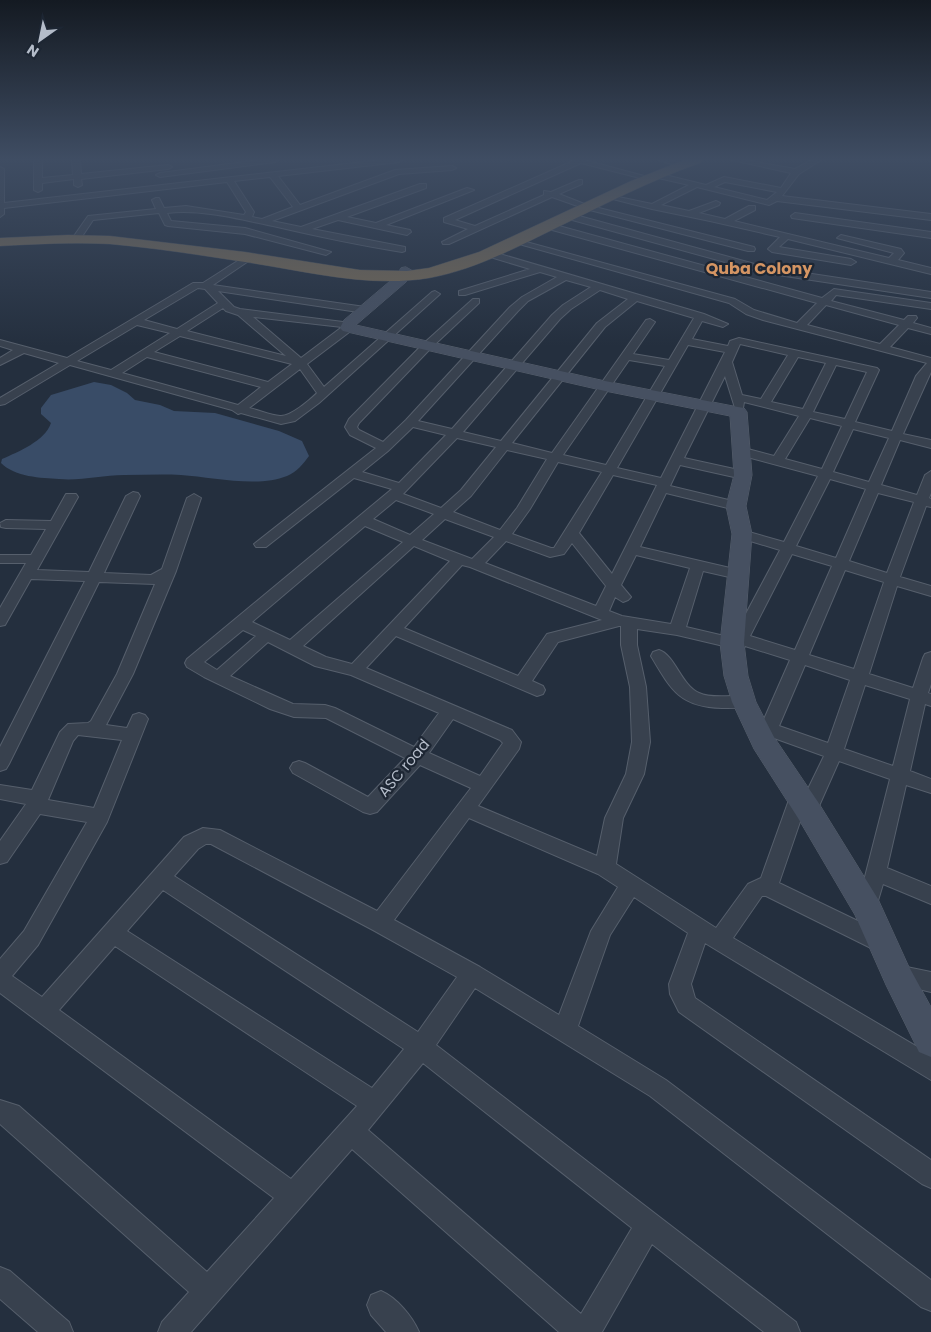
<svg xmlns="http://www.w3.org/2000/svg" width="931" height="1332" viewBox="0 0 931 1332" font-family="Poppins,sans-serif">
  <rect width="100%" height="100%" fill="#242f3e"/>
  <path fill="#394c67" d="M94,382L111,385L127,393L135,400L160,405L174,411L215,413L279,431L302,441L309,456C303,464 297,472 287,476C257,488 212,477 181,475C162,474 143,475 124,475C102,475 81,481 59,479C41,478 15,477 1,463L2,459C18,452 45,441 51,423L41,414V408L51,395Z"/>
  <g fill="none" stroke-linecap="round" stroke-linejoin="round">
    <defs>
      <g id="street">
        <polygon points="34,160 42,160 42,178 73,175 72,160 80,160 81,174 168,165 172,167 168,169 81,179 82,185 78,187 74,185 74,179 42,183 42,190 38,192 34,190"/>
        <polygon points="259,160 279,160 275,162 160,177 156,175 160,173"/>
        <path d="M381,160H403L399,162L278,176L300,205L395,170L452,166L456,168L452,170L399,174L272,221L301,227L420,184H426V188L347,217L376,223L467,188L474,190L386,225L410,230L411,232L407,235L338,220L312,229L405,247V251L402,252C359,245 316,236 273,226C239,219 202,209 167,213L171,221L245,228L331,252L326,255L245,234L168,226L165,225L159,213L93,220L81,238L74,236L88,216L156,209L152,200L156,198H159L164,208L186,206L244,215L246,212L227,182L4,208V214L0,217V167L4,169V203ZM270,177L293,207L262,219L252,217L254,212L234,181Z"/>
        <polygon points="572,160 584,160 648,177 644,179 581,163 455,220 475,226 544,195 544,191 551,192 579,180 582,180 582,184 559,194 587,205 754,247 755,249 754,251 748,251 586,209 552,197 449,244 443,244 442,242 468,229 444,222 444,218 573,161"/>
        <polygon points="658,160 670,160 686,165 682,167"/>
        <path d="M732,160H746L795,169L812,160H821L799,174L782,196L931,214V220L777,201L769,205L697,187L661,205L689,211L716,201L720,203L719,205L699,213L725,219L749,206H755V210L734,221L889,258L894,253L837,238L841,235L901,249L904,253L898,260L931,268V274L788,239L779,247L851,259L856,262L851,265L772,252L768,249L780,237L710,221L652,209L605,197L609,195L652,204L689,185L654,177L653,175L657,173L706,185L724,177L781,188L791,173ZM725,182L777,192L767,200L714,187Z"/>
        <polygon points="568,213 766,267 931,292 931,298 765,273 565,218 565,214"/>
        <polygon points="795,213 931,232 931,238 792,218 791,216"/>
        <path d="M548,223L822,298L834,289L931,303V309L836,295L831,301L904,320L908,316H916L917,318L913,323L931,328V334L908,328L890,347L931,358V372L903,434L931,440V448L900,440L881,485L917,495L925,475L931,471V493L929,498L931,499V507L926,506L900,577L931,586V596L897,586L869,674L913,688L923,658L925,654L931,652V684L928,693L931,694V706L925,704L910,771L931,779V793L906,785L887,868L931,886V904L883,884L874,914L867,917L860,914L857,908L890,779L839,761L815,815L808,818L802,816L779,883L889,936L893,943L889,950L882,953L875,950L766,896H762L733,938L931,1055V1080L705,943L691,984L695,998L931,1160V1188L922,1184L679,1012L670,994L669,984L688,933L634,897L610,935L578,1026L666,1080L931,1280V1311L921,1307L650,1096L475,988L436,1045L796,1322L800,1332H764L652,1244L602,1332H559L352,1149L191,1332H158L162,1322L189,1292L0,1124V1100L19,1106L207,1272L274,1198L0,993V959L24,931L87,822L40,814L7,862L0,864V841L26,804L0,799V785L32,790L60,732L68,724L88,723L91,721L117,674L155,584L99,582L9,764L6,769L0,771V747L85,581L31,579L5,625L0,626V608L26,563H0V555H31L46,529L6,528L1,527L0,523L6,520L51,521L66,494H76L78,497L37,570L89,572L126,496L133,492L138,493L140,496L104,573L151,575L162,569L187,498L194,494L201,498L176,571L133,674L106,725L127,728L133,715L139,713L145,715L148,719L107,822L38,945L12,976L42,997L184,837L203,828L220,830L377,911L471,788L420,765L377,812L370,814L363,812L293,773L290,768L293,763L299,761L305,763L368,797L405,758L326,718L294,717L270,709L204,677L187,667L185,663L187,659L392,489L354,478L266,547H256L254,544L376,448L350,435L345,427L349,419L423,344L473,299H479V303L431,348L359,423L357,427L359,430L383,442L406,420L510,307L522,297L557,277L540,272L465,295H459V291L530,269L487,256V252H493L704,314L728,324L723,327L702,321L692,339L728,346L730,341L739,338L877,368L879,370L855,422L892,431L916,376L927,363L763,320L746,314L729,303L512,242L516,239L519,240L735,299L754,310L797,323L817,303L545,228L544,226ZM566,280L591,287L563,305L552,315L452,429L418,421L518,311L528,301ZM600,290L628,299L597,323L501,441L463,432L560,319L571,309ZM637,301L694,318L669,360L633,354L655,322L650,319L646,320L552,453L512,443L605,327ZM826,305L899,325L880,344L807,325ZM740,344L788,355L761,399L742,395L732,362ZM688,345L725,352L661,478L617,468ZM798,357L826,363L803,409L771,402ZM629,360L665,366L606,465L563,455ZM836,365L867,372L845,419L813,412ZM725,376L735,408H743L744,402L799,416L774,456L740,447L736,448L734,451L736,454L818,476L784,542L742,530L735,534L737,537L780,550L733,638L686,627L703,571L738,579L743,577L745,574L743,571L640,547L666,493L736,510L743,506L741,503L670,486L680,465L743,479L749,475L748,472L684,458ZM810,418L842,426L822,469L785,459ZM413,427L446,435L399,483L362,472L388,451ZM853,429L889,438L869,482L833,472ZM457,438L496,447L461,490L441,508L403,494ZM507,450L547,459L517,508L500,530L453,512L471,496ZM558,462L602,472L554,548H551L512,534L530,509ZM613,475L657,485L612,574L579,533ZM830,479L866,489L836,558L796,546ZM878,493L914,502L887,573L849,561ZM396,500L434,514L410,535L373,519ZM445,519L494,537L472,559L422,540ZM365,526L403,542L290,640L252,622ZM506,541L550,557L564,554L572,543L606,586L596,606L485,563ZM414,546L450,561L352,664L326,657L303,646ZM792,554L832,566L795,650L750,636ZM636,555L690,568L671,624L622,616L609,611L615,597L623,602L628,600L631,597L621,585ZM462,565L470,567L602,620L547,634L518,676L404,628ZM845,570L884,582L854,669L809,655ZM619,626H621V645L630,687L632,742L626,774L605,818L597,856L478,806L519,749L521,742L512,730L366,668L396,636L537,696L543,694L545,690L543,686L532,681L558,642ZM637,629L677,635L728,647L726,652L728,656L734,657L740,656L745,646L790,660L754,742L757,747L763,749L769,747L774,738L824,756L806,793L799,790L792,792L790,797L761,878L748,884L716,928L616,864L623,818L644,774L650,742L646,687L637,645ZM243,630L256,636L217,670L204,662ZM268,642L315,666L351,675L439,713L414,747L335,708L325,705L293,704L230,676ZM805,665L850,680L828,743L779,726ZM865,685L910,699L893,766L844,749ZM453,719L500,740L503,743L480,776L429,753ZM78,735L122,740L94,808L48,800L73,741ZM469,818L598,874L618,887L591,931L559,1015L480,967L394,920ZM206,844H211L373,930L457,977L418,1032L174,876L198,849ZM163,890L404,1049L372,1088L127,931ZM115,946L357,1106L291,1179L59,1010ZM423,1063L632,1228L581,1314L368,1130Z"/>
        <path d="M247,255L252,258L250,260L213,285L365,307L370,310L365,313L218,291L234,307L240,309L351,323L353,328L352,330L307,364L324,387L432,292L435,291L440,294L319,403L295,421L281,424L241,413L238,414L232,410L70,365L5,404L0,405V398L59,363L24,353L0,365V358L13,350L0,346V340L67,358L193,283H203ZM198,288L205,289L218,303L177,329L144,320ZM223,308L226,311L238,315L286,356L187,331ZM253,317L342,327L301,358ZM137,325L170,333L111,370L77,361ZM180,336L292,364L268,382L154,352ZM147,357L261,387L238,405L122,373ZM300,369L317,393C310,400 290,417 280,416C270,415 259,410 249,408Z"/>
        <path d="M659,650C675,655 681,685 699,693C714,700 734,693 750,698L752,702L750,706C741,709 732,708 722,708C680,707 671,690 651,656L653,652Z"/>
        <polygon points="897,965 931,972 931,992 889,982 886,975 889,968"/>
        <polygon points="0,1267 10,1271 69,1322 73,1332 38,1332 0,1299"/>
        <path d="M381,1291C397,1298 412,1316 419,1332H386L371,1315L367,1305L371,1295Z"/>
      </g>
      <polygon id="secondary" points="406,267 413,271 406,282 356,325 605,381 738,407 744,408 747,412 752,475 746,506 752,534 744,643 748,676 756,702 774,737 818,802 878,899 908,965 931,1007 931,1057 919,1052 886,985 855,915 798,818 754,749 732,702 724,676 720,643 732,534 726,506 734,475 730,416 605,391 343,331 340,328 344,320 396,276 401,268"/>
      <path id="highway" d="M684,160H702L700,163C649,181 601,206 552,230C513,249 473,270 429,278C368,288 306,271 245,262C200,255 155,248 110,244C73,242 36,244 0,246V238L68,235L110,236L245,252L360,270L407,271L429,268L479,252L631,181Z"/>
    </defs>
    <use href="#street" stroke="#565f6c" stroke-width="2"/>
    <use href="#secondary" stroke="#565f6c" stroke-width="1"/>
    <use href="#highway" stroke="#434c59" stroke-width="1"/>
    <use href="#street" fill="#38414e" fill-rule="evenodd"/>
    <use href="#secondary" fill="#465061" fill-rule="evenodd"/>
    <use href="#highway" fill="#746855" fill-rule="evenodd"/>
  </g>
  <linearGradient id="sky" x2="0" y2="1"><stop stop-color="#141a22"/><stop offset="0.46" stop-color="#3f4d63"/><stop offset="1" stop-color="#3f4d63" stop-opacity="0"/></linearGradient>
  <rect width="931" height="346" fill="url(#sky)"/>
  <g text-anchor="middle" stroke-width="4.5" stroke-linejoin="round" paint-order="stroke">
    <g font-size="15" fill="#b4bcc9" stroke="#1d2633">
      <text transform="translate(404 768) rotate(-50)" y="5">ASC road</text>
    </g>
    <g font-size="16" font-weight="bold" fill="#d59563" stroke="#1d2633">
      <text x="759" y="274">Quba Colony</text>
    </g>
  </g>
  <g transform="translate(40 40) rotate(213)" stroke="#1d2633" stroke-width="4" paint-order="stroke">
  <path d="M0-4L9 19L0 12L-9 19Z" fill="#b4bcc9"/>
  <text y="-8" font-size="14" font-weight="bold" text-anchor="middle" fill="#b4bcc9">N</text>
  </g>
</svg>
